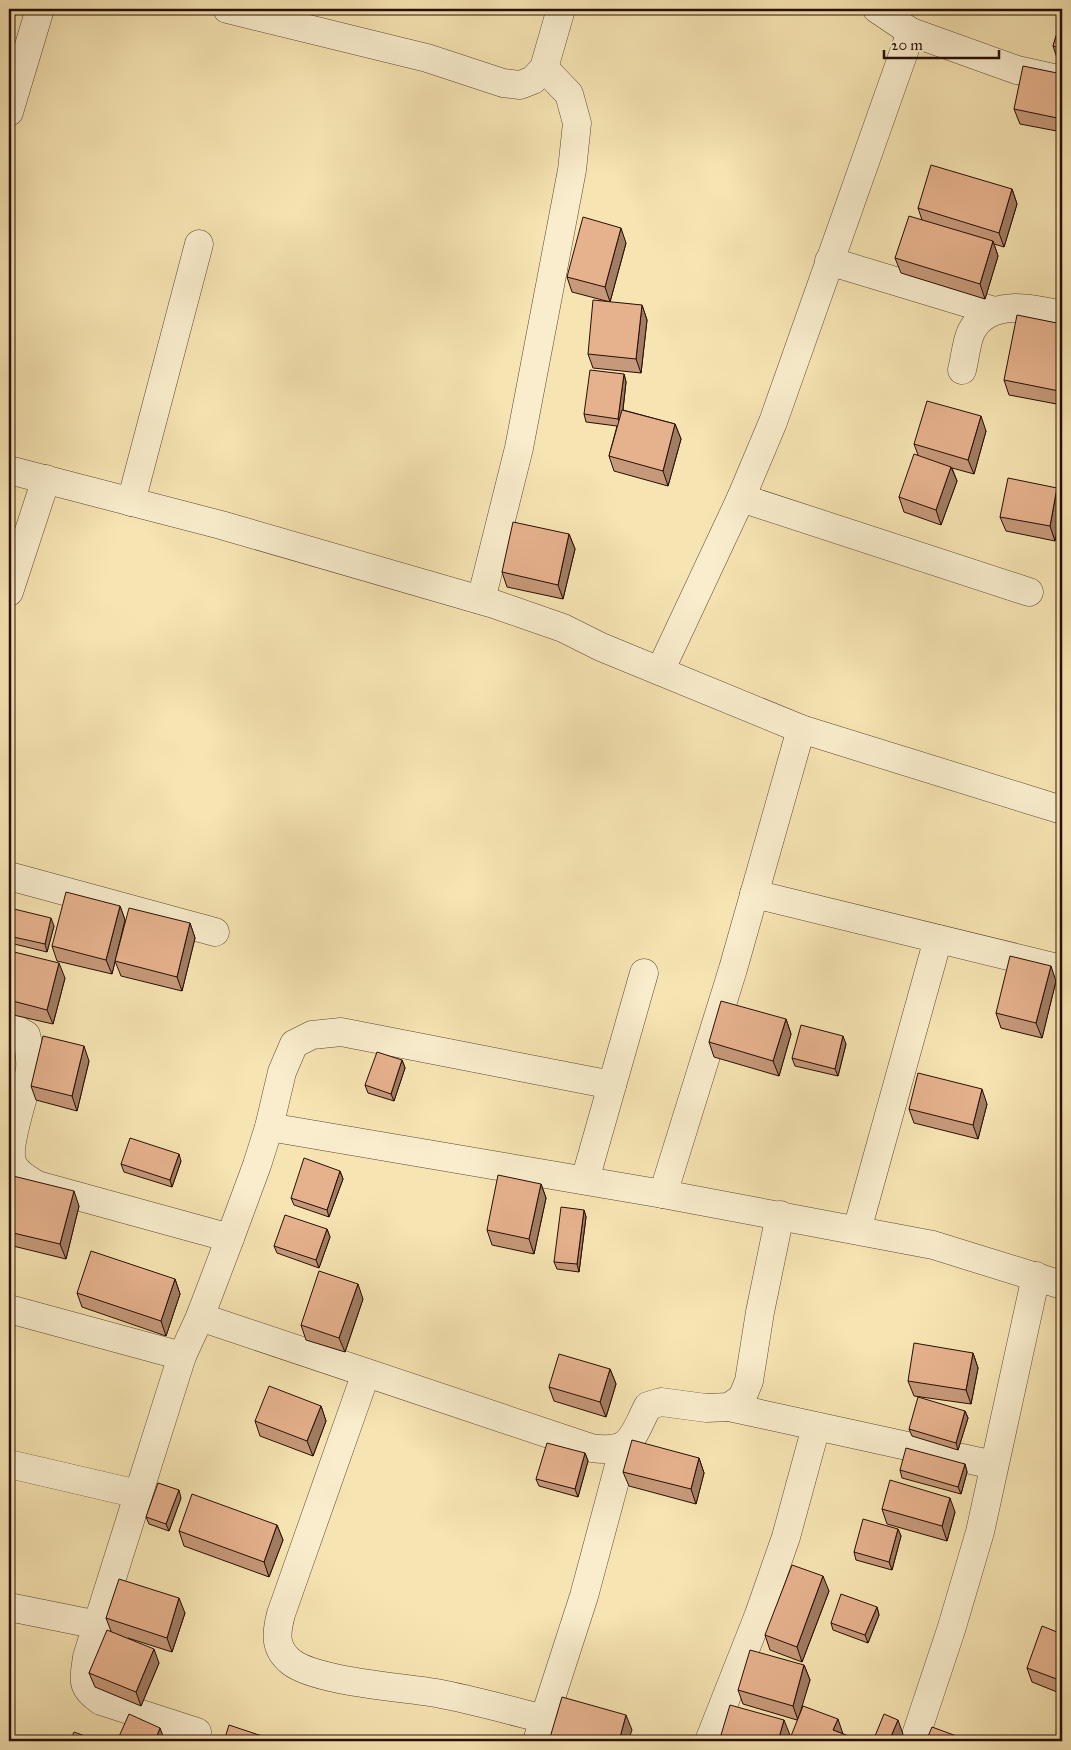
<svg xmlns="http://www.w3.org/2000/svg" width="1071" height="1750" viewBox="0 0 1071 1750" font-family="'IM FELL Great Primer',serif">
  <rect width="100%" height="100%" fill="#f6e4b2"/>
  <filter id="stains"><feTurbulence type="fractalNoise" baseFrequency=".004" numOctaves="4"/><feColorMatrix values="0 0 0 0 .2 0 0 0 0 .09 0 0 0 0 .02 0 0 0 .5 -.17"/></filter>
  <radialGradient id="worn" r=".72"><stop offset=".6" stop-color="#630" stop-opacity="0"/><stop offset="1" stop-color="#630" stop-opacity=".3"/></radialGradient>
  <g fill="none" stroke-linecap="round" stroke-linejoin="round">
    <defs>
      <g id="minor">
        <polyline points="227,9 427,58 503,83 520,85 533,80 544,68 561,9"/>
        <polyline points="877,9 911,32 1017,70 1062,80"/>
        <polyline points="9,112 40,9"/>
        <polyline points="829,261 994,311"/>
        <path d="M962,370C965,359 966,343 971,332C988,298 1032,308 1062,315"/>
        <polyline points="9,470 221,525 494,604 563,628 601,647 801,729 1062,810"/>
        <polyline points="741,498 1029,592"/>
        <polyline points="131,502 199,244"/>
        <polyline points="9,592 46,479"/>
        <polyline points="481,600 519,448 572,170 577,123 569,94 544,68"/>
        <polyline points="660,671 741,498 773,422 911,32"/>
        <polyline points="9,876 215,932"/>
        <polyline points="754,894 1062,969"/>
        <path d="M9,1025L26,1035C29,1047 31,1057 30,1069C27,1091 3,1149 14,1166C19,1175 29,1180 37,1185L230,1238L200,1317"/>
        <polyline points="269,1127 663,1194 733,969 801,729"/>
        <polyline points="585,1180 644,973"/>
        <polyline points="663,1194 933,1245 1062,1285"/>
        <polyline points="857,1230 938,939"/>
        <polyline points="230,1238 257,1165 269,1127 282,1072 294,1044 312,1035 341,1032 612,1085"/>
        <polyline points="9,1309 182,1356"/>
        <path d="M366,1373L281,1614C276,1633 274,1648 291,1662C318,1682 401,1687 436,1693C473,1700 509,1710 544,1719"/>
        <polyline points="729,1407 994,1465"/>
        <polyline points="9,1464 138,1494"/>
        <polyline points="9,1607 98,1625"/>
        <path d="M197,1732L101,1701C80,1687 84,1680 87,1657L182,1356L200,1317L591,1448C632,1454 632,1437 648,1406L661,1402L706,1408L729,1407L742,1398L749,1381L760,1312L780,1215"/>
        <polyline points="537,1741 584,1596 624,1447"/>
        <polyline points="709,1741 758,1617 786,1537 816,1427"/>
        <polyline points="914,1741 951,1630 980,1532 1036,1276"/>
      </g>
    </defs>
    <use href="#minor" stroke="#5b442f" stroke-width="29"/>
    <use href="#minor" stroke="#f9edcd" stroke-width="28"/>
  </g>
  <g fill="#c6997a" stroke="#270e03">
    <polygon points="1062,17 1062,62 1058,61 1053,46"/>
    <polygon points="1062,74 1062,132 1020,124 1014,109"/>
    <polygon points="1012,189 1017,204 1004,247 994,244 998,256 985,299 901,273 895,258 922,220 918,208"/>
    <polygon points="626,243 610,302 572,292 567,277"/>
    <polygon points="642,305 647,320 641,373 593,368 588,354"/>
    <polygon points="1062,324 1062,405 1009,395 1004,380"/>
    <polygon points="624,374 626,382 623,410 675,424 681,439 668,486 614,471 609,456 617,426 586,422 584,414"/>
    <polygon points="986,431 974,474 952,468 957,481 941,525 904,512 899,497 918,455 914,444"/>
    <polygon points="1062,501 1062,505 1055,541 1006,531 1000,517"/>
    <polygon points="569,534 575,549 563,599 507,587 502,572"/>
    <polygon points="120,906 125,920 112,974 57,961 52,946"/>
    <polygon points="190,923 195,938 182,991 121,976 115,961"/>
    <polygon points="54,926 47,952 10,943 9,941 9,929"/>
    <polygon points="9,957 65,978 53,1024 9,1014"/>
    <polygon points="1056,981 1042,1038 1001,1028 996,1013"/>
    <polygon points="786,1019 791,1034 779,1076 714,1057 709,1042"/>
    <polygon points="846,1044 838,1076 795,1066 792,1058"/>
    <polygon points="402,1060 405,1068 394,1101 368,1093 365,1085"/>
    <polygon points="89,1061 77,1111 36,1100 31,1086"/>
    <polygon points="987,1104 978,1139 914,1123 909,1109"/>
    <polygon points="181,1161 172,1187 124,1172 121,1164"/>
    <polygon points="340,1171 343,1179 329,1217 294,1205 291,1198"/>
    <polygon points="9,1175 79,1206 66,1259 9,1245"/>
    <polygon points="541,1184 546,1198 534,1254 492,1245 487,1230"/>
    <polygon points="584,1210 586,1217 579,1272 557,1269 554,1262"/>
    <polygon points="327,1229 330,1237 319,1268 277,1253 274,1246"/>
    <polygon points="175,1279 180,1294 166,1336 82,1307 77,1293"/>
    <polygon points="363,1299 345,1352 306,1340 301,1325"/>
    <polygon points="973,1353 978,1368 971,1404 914,1396 908,1381"/>
    <polygon points="610,1369 616,1384 606,1417 554,1401 549,1387"/>
    <polygon points="321,1406 326,1421 313,1456 260,1436 255,1421"/>
    <polygon points="965,1411 968,1418 958,1450 912,1436 909,1429"/>
    <polygon points="585,1453 588,1461 578,1497 539,1486 536,1479"/>
    <polygon points="699,1458 704,1473 696,1504 629,1486 623,1472"/>
    <polygon points="965,1464 967,1472 961,1494 902,1478 900,1470"/>
    <polygon points="181,1498 169,1531 149,1524 146,1517"/>
    <polygon points="882,1509 955,1512 947,1541 887,1524"/>
    <polygon points="277,1525 283,1540 269,1577 184,1546 179,1531"/>
    <polygon points="898,1529 901,1536 892,1570 856,1560 854,1552"/>
    <polygon points="829,1591 802,1662 770,1650 765,1635"/>
    <polygon points="877,1607 879,1615 868,1643 833,1630 831,1623"/>
    <polygon points="185,1613 172,1652 128,1638 159,1663 141,1706 95,1687 89,1673 111,1631 106,1618"/>
    <polygon points="1062,1634 1062,1694 1032,1682 1027,1668"/>
    <polygon points="804,1665 810,1680 797,1720 743,1704 738,1690"/>
    <polygon points="721,1735 790,1735 788,1741 724,1741"/>
  </g>
  <g fill="#a17d63" stroke="#270e03">
    <polygon points="1012,189 1017,204 1004,247 999,233"/>
    <polygon points="621,228 626,243 610,302 605,287"/>
    <polygon points="993,241 998,256 985,299 980,284"/>
    <polygon points="642,305 647,320 641,373 636,359"/>
    <polygon points="624,374 626,382 621,426 618,419"/>
    <polygon points="1062,374 1062,401 1059,391"/>
    <polygon points="981,416 986,431 974,474 968,460"/>
    <polygon points="675,424 681,439 668,486 663,471"/>
    <polygon points="951,467 957,481 941,525 936,510"/>
    <polygon points="1057,488 1062,501 1062,505 1055,541 1050,526"/>
    <polygon points="569,534 575,549 563,599 558,585"/>
    <polygon points="120,906 125,920 112,974 106,960"/>
    <polygon points="51,918 54,926 47,952 45,944"/>
    <polygon points="190,923 195,938 182,991 177,977"/>
    <polygon points="59,963 65,978 53,1024 47,1010"/>
    <polygon points="1051,966 1056,981 1042,1038 1036,1023"/>
    <polygon points="786,1019 791,1034 779,1076 773,1061"/>
    <polygon points="843,1036 846,1044 838,1076 835,1069"/>
    <polygon points="84,1046 89,1061 77,1111 72,1096"/>
    <polygon points="402,1060 405,1068 394,1101 391,1094"/>
    <polygon points="982,1089 987,1104 978,1139 973,1125"/>
    <polygon points="179,1154 181,1161 172,1187 170,1180"/>
    <polygon points="340,1171 343,1179 329,1217 327,1210"/>
    <polygon points="541,1184 546,1198 534,1254 529,1239"/>
    <polygon points="74,1191 79,1206 66,1259 60,1244"/>
    <polygon points="584,1210 586,1217 579,1272 577,1264"/>
    <polygon points="327,1229 330,1237 319,1268 316,1260"/>
    <polygon points="175,1279 180,1294 166,1336 161,1321"/>
    <polygon points="358,1284 363,1299 345,1352 339,1338"/>
    <polygon points="973,1353 978,1368 971,1404 966,1390"/>
    <polygon points="610,1369 616,1384 606,1417 600,1402"/>
    <polygon points="321,1406 326,1421 313,1456 307,1441"/>
    <polygon points="965,1411 968,1418 958,1450 956,1443"/>
    <polygon points="585,1453 588,1461 578,1497 575,1489"/>
    <polygon points="699,1458 704,1473 696,1504 691,1489"/>
    <polygon points="965,1464 967,1472 961,1494 958,1487"/>
    <polygon points="179,1490 181,1498 169,1531 166,1524"/>
    <polygon points="950,1498 955,1512 947,1541 942,1526"/>
    <polygon points="277,1525 283,1540 269,1577 264,1562"/>
    <polygon points="898,1529 901,1536 892,1570 889,1562"/>
    <polygon points="823,1576 829,1591 802,1662 797,1647"/>
    <polygon points="179,1598 185,1613 172,1652 167,1638"/>
    <polygon points="877,1607 879,1615 868,1643 865,1635"/>
    <polygon points="154,1649 159,1663 141,1706 136,1692"/>
    <polygon points="804,1665 810,1680 798,1720 793,1706"/>
    <polygon points="626,1715 632,1730 628,1741 619,1741"/>
    <polygon points="838,1719 843,1734 833,1730"/>
    <polygon points="784,1720 790,1735 788,1741 778,1741"/>
    <polygon points="898,1720 903,1734 900,1741 889,1741"/>
    <polygon points="160,1728 163,1736 161,1741 155,1741"/>
  </g>
  <g fill="#e6b28e" stroke="#270e03">
    <polygon points="1062,17 1062,49 1053,46"/>
    <polygon points="1023,66 1062,74 1062,119 1014,109"/>
    <polygon points="931,165 1012,189 999,233 918,208"/>
    <polygon points="909,216 993,241 980,284 895,258"/>
    <polygon points="583,217 621,228 605,287 567,277"/>
    <polygon points="593,300 642,305 636,359 588,354"/>
    <polygon points="1017,315 1062,324 1062,374 1059,391 1004,380"/>
    <polygon points="590,370 624,374 618,419 584,414"/>
    <polygon points="927,401 981,416 968,460 914,444"/>
    <polygon points="622,410 675,424 663,471 609,456"/>
    <polygon points="914,454 951,467 936,510 899,497"/>
    <polygon points="1008,478 1057,488 1050,526 1000,517"/>
    <polygon points="513,522 569,534 558,585 502,572"/>
    <polygon points="66,892 120,906 106,960 52,946"/>
    <polygon points="129,908 190,923 177,977 115,961"/>
    <polygon points="14,909 51,918 45,944 9,936 9,929"/>
    <polygon points="10,951 59,963 47,1010 9,1000 9,957"/>
    <polygon points="1010,956 1051,966 1036,1023 996,1013"/>
    <polygon points="721,1001 786,1019 773,1061 709,1042"/>
    <polygon points="801,1025 843,1036 835,1069 792,1058"/>
    <polygon points="43,1036 84,1046 72,1096 31,1086"/>
    <polygon points="377,1052 402,1060 391,1094 365,1085"/>
    <polygon points="918,1073 982,1089 973,1125 909,1109"/>
    <polygon points="130,1138 179,1154 170,1180 121,1164"/>
    <polygon points="304,1158 340,1171 327,1210 291,1198"/>
    <polygon points="9,1175 74,1191 60,1244 9,1232"/>
    <polygon points="498,1175 541,1184 529,1239 487,1230"/>
    <polygon points="561,1207 584,1210 577,1264 554,1262"/>
    <polygon points="285,1215 327,1229 316,1260 274,1246"/>
    <polygon points="91,1251 175,1279 161,1321 77,1293"/>
    <polygon points="319,1271 358,1284 339,1338 301,1325"/>
    <polygon points="914,1343 973,1353 966,1390 908,1381"/>
    <polygon points="559,1354 610,1369 600,1402 549,1387"/>
    <polygon points="269,1386 321,1406 307,1441 255,1421"/>
    <polygon points="918,1397 965,1411 956,1443 909,1429"/>
    <polygon points="632,1440 699,1458 691,1489 623,1472"/>
    <polygon points="547,1443 585,1453 575,1489 536,1479"/>
    <polygon points="906,1448 965,1464 958,1487 900,1470"/>
    <polygon points="890,1480 950,1498 942,1526 882,1509"/>
    <polygon points="158,1483 179,1490 166,1524 146,1517"/>
    <polygon points="192,1494 277,1525 264,1562 179,1531"/>
    <polygon points="863,1519 898,1529 889,1562 854,1552"/>
    <polygon points="792,1565 823,1576 797,1647 765,1635"/>
    <polygon points="119,1579 179,1598 167,1638 106,1618"/>
    <polygon points="841,1594 877,1607 865,1635 831,1623"/>
    <polygon points="1042,1626 1062,1634 1062,1681 1027,1668"/>
    <polygon points="107,1630 154,1649 136,1692 89,1673"/>
    <polygon points="750,1650 804,1665 793,1706 738,1690"/>
    <polygon points="562,1697 626,1715 619,1741 549,1741"/>
    <polygon points="730,1705 784,1720 778,1741 743,1741 721,1735"/>
    <polygon points="803,1706 838,1719 833,1730 862,1741 789,1741"/>
    <polygon points="129,1714 160,1728 155,1741 117,1741"/>
    <polygon points="884,1714 898,1720 889,1741 873,1741"/>
    <polygon points="229,1725 268,1738 266,1741 224,1741"/>
    <polygon points="932,1727 970,1741 926,1741"/>
    <polygon points="74,1732 99,1741 70,1741"/>
  </g>
  <rect width="1071" height="1750" fill="none" stroke="#f6e4b2" stroke-width="30"/>
  <rect x="10" y="10" width="1051" height="1730" fill="none" stroke="#270e03" stroke-width="2.5"/>
  <rect x="15" y="15" width="1041" height="1720" fill="none" stroke="#270e03"/>
  <path d="M884 50v8h115v-8" fill="none" stroke="#270e03" stroke-width="2.5"/>
  <text x="891" y="50" font-size="15" fill="#270e03" stroke="#f9edcd" stroke-width="4" paint-order="stroke">20 m</text>
  <rect width="100%" height="100%" filter="url(#stains)"/>
  <rect width="100%" height="100%" fill="url(#worn)"/>
</svg>
